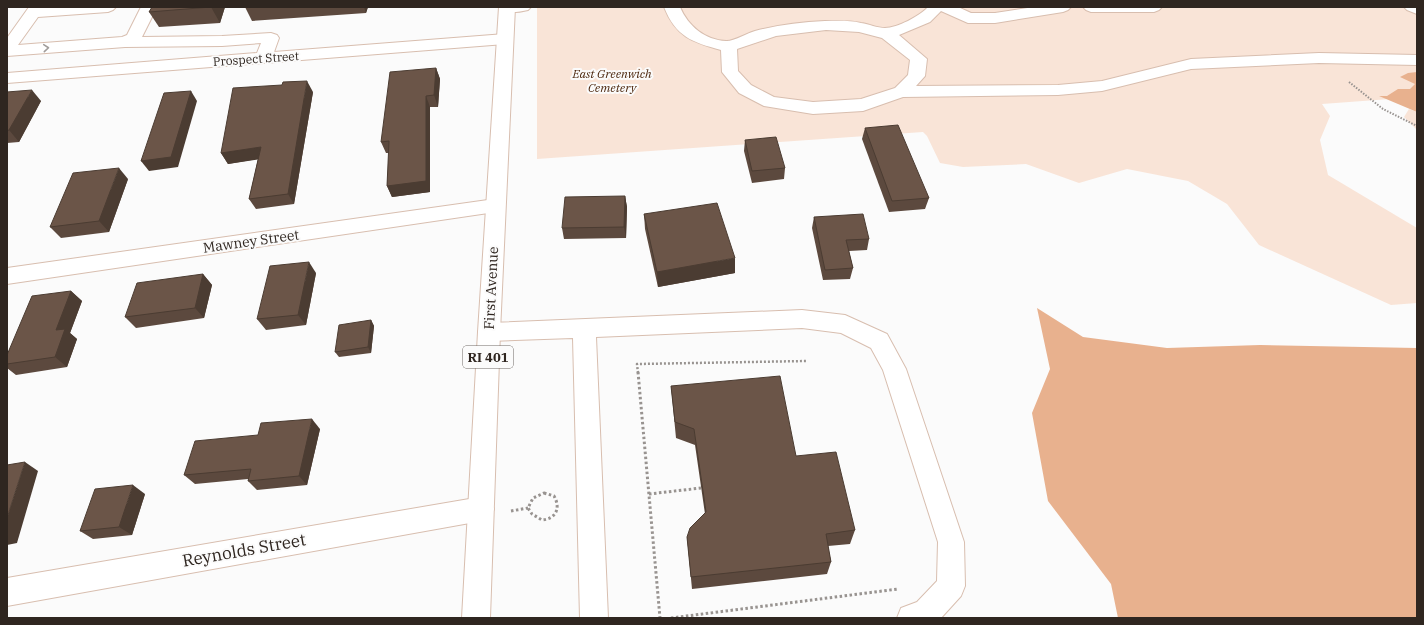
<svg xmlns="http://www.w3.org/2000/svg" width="1424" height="625" viewBox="0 0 1424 625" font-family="'IBM Plex Serif',serif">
  <rect width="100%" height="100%" fill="#fbfbfb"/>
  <g fill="#f9e4d7">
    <polygon points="537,7 1417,7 1417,97 1322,104 1330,116 1320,140 1328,175 1417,228 1417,303 1391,305 1259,245 1227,204 1188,181 1127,169 1079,183 1026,164 963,167 940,163 927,136 923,132 537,159"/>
    <polygon points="1409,109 1417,112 1417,130 1404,117"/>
  </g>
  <g fill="#e8b18e">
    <polygon points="1417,72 1417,112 1379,96 1387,96 1398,89 1410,89 1415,84 1400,77 1408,73"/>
    <polygon points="1037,308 1083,337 1167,348 1260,345 1417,348 1417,618 1118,618 1111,584 1048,501 1032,413 1050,369"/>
  </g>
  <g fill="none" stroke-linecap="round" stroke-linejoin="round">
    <defs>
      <g id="minor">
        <polygon points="29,7 116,7 113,10 108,12 38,17 18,45 122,37 127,35 141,7 157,7 142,37 222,36 271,33 277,35 279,38 274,52 505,34 511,36 513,39 511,42 505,44 7,83 7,73 257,53 261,43 222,46 125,47 7,56 7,38"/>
        <path d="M500,7H531L528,10C520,12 510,13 501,11Z"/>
        <path d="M664,7H680C688,26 705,40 726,41C732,42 748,33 755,31C778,25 801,22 825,21C836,21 849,20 861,23C869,24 877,28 885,28C897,28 920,16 928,7H958L971,13H995L1034,7H1071L1068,10L1063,12L995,23H968L941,11L930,22L899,35L927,59L925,76L916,86L1058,85L1102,81L1191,59L1319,53L1417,55V65L1319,63L1191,69L1102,91L1058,95L903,97L863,111L813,114L764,106L739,93L722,72L721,50C692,42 676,37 664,7ZM826,30L859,32L882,38L910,60L908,75L895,88L861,99L813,102L774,97L751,85L738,71L737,49L776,36Z"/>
        <polygon points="1083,7 1162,7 1159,10 1154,12 1091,12 1086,10"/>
        <polygon points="1404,7 1417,7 1417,14 1407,10"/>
        <polygon points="495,199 502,201 505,206 502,211 7,284 7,268"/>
        <polygon points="802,310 845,315 887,334 906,369 964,542 965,586 961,596 941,618 897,618 901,608 917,602 937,581 938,542 883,370 871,348 841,333 802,328 596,337 608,618 580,618 573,338 489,341 481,338 478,332 481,326 489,323"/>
        <polygon points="481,497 490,500 494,509 490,518 481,521 7,606 7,578"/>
      </g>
      <polygon id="major" points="499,7 515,7 500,332 490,618 462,618 478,332"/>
    </defs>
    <use href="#minor" stroke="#d8beaf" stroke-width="2"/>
    <use href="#major" stroke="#d8beaf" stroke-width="2"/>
    <polyline stroke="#989390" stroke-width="2" stroke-dasharray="1.5 1.5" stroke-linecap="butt" points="1349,82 1383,109 1417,126"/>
    <polyline stroke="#989390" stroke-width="2.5" stroke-dasharray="2 2" stroke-linecap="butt" points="638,373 637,364 807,361"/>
    <g stroke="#989390" stroke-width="3" stroke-dasharray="2.5 2.5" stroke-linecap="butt">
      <polyline points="638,372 660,618"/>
      <path d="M544,493L554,496C561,508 556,519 542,520L532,514L528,508L533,498Z"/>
      <polyline points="649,494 701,488"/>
      <polyline points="511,511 528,508"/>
      <polyline points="671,618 898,589"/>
    </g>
    <use href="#minor" fill="#fff" fill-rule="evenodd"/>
    <use href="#major" fill="#fff" fill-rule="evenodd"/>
  </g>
  <g fill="#5c493e">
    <polygon points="152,7 225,7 220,23 159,27 149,12"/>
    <polygon points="245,7 368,7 366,13 252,21"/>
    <polygon points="436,68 440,79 438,107 430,107 430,192 392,197 387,186 389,153 386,153 381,142"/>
    <polygon points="7,92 41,101 19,142 7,143"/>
    <polygon points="313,92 294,204 256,209 249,199 258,159 228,164 221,153"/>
    <polygon points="865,128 929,198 925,209 889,212 862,139"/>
    <polygon points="745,140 785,168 784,179 752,183 744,151"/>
    <polygon points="128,179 109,232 61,238 50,227"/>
    <polygon points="625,196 627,207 626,238 564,239 562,228"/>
    <polygon points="644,214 735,273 658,287 645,229"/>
    <polygon points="814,217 869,239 867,250 849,251 853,268 850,279 823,280 812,228"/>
    <polygon points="316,273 306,325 266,330 257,319"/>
    <polygon points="203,274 212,285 204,318 136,328 125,317"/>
    <polygon points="71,291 82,301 70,333 77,339 67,367 16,375 7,368 7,355"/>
    <polygon points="371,320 374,326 371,353 339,357 335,352"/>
    <polygon points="671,386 796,456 855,530 850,544 828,546 831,562 827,574 692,589 687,537 705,514 695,445 676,438"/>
    <polygon points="320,429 307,485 257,490 248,481 248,479 195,484 184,475 258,435"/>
    <polygon points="145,494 132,535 93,539 80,531"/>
  </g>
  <g fill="#4b3c32">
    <polygon points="211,7 225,7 220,23"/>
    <polygon points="364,7 368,7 366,13"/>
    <polygon points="436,68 440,79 438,107 434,95"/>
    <polygon points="307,81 313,92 294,204 288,194"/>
    <polygon points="32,90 41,101 19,142 9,130"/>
    <polygon points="191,91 197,101 178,167 149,171 141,161"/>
    <polygon points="426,96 430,107 430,192 392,197 387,186"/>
    <polygon points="261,147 267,158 228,164 221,153"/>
    <polygon points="119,168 128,179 109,232 99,221"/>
    <polygon points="625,196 627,207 626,238 624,227"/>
    <polygon points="735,258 735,273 658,287 657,272"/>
    <polygon points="309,262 316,273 306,325 298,315"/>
    <polygon points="203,274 212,285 204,318 195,308"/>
    <polygon points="71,291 82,301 70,333 77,339 67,367 55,357 56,330"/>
    <polygon points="371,320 374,326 371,353 368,347"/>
    <polygon points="312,419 320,429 307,485 299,476"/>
    <polygon points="25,462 38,471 17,543 7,545 7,518"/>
    <polygon points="133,485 145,494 132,535 119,527"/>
  </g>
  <g fill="#6b5548" stroke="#4b3c32">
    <polygon points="152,7 211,7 149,12"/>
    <polygon points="436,68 434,95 426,96 426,181 387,186 389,141 381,142 390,72"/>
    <polygon points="307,81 288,194 249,199 261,147 221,153 233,88 282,85 283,82"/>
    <polygon points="32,90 9,130 7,131 7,92"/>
    <polygon points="191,91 171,157 141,161 164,93"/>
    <polygon points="898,125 929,198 892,201 865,128"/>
    <polygon points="776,137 785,168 752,171 745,140"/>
    <polygon points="119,168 99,221 50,227 73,173"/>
    <polygon points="625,196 624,227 562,228 565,197"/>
    <polygon points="717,203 735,258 657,272 644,214"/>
    <polygon points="863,214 869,239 846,240 853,268 825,270 814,217"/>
    <polygon points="309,262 298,315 257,319 270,266"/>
    <polygon points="203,274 195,308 125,317 137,283"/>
    <polygon points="71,291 56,330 65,329 55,357 7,364 7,355 32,296"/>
    <polygon points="371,320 368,347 335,352 339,325"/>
    <polygon points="780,376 796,456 836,452 855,530 826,534 831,562 691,577 687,537 690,528 706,512 694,429 675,422 671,386"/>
    <polygon points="312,419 299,476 248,481 251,469 184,475 195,441 258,435 261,423"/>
    <polygon points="25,462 7,518 7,465"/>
    <polygon points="133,485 119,527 80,531 95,489"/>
  </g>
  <defs><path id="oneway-chevron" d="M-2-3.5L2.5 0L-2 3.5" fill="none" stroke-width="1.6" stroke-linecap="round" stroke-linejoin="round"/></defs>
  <use stroke="#a19d9b" href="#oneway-chevron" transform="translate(46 48) rotate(-5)"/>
  <g text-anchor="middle" stroke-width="4" stroke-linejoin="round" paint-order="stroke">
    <g font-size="12" fill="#2f2620" stroke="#fbfbfb">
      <text transform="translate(256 59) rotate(-4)" y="4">Prospect Street</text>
    </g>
    <g font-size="12" font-style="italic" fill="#4d280f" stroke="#fbfbfb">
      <text x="612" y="78">East Greenwich<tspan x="612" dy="14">Cemetery</tspan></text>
    </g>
    <rect fill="#fbfbfb" stroke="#6c6662" stroke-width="1" x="463" y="346" width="50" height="22" rx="3"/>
    <g font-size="13" font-weight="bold" fill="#2f2620">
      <text x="488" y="362">RI 401</text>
    </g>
    <g font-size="14" fill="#2f2620" stroke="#fbfbfb">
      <text transform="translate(251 241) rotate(-8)" y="5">Mawney Street</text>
      <text transform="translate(491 288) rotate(-87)" y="5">First Avenue</text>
    </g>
    <g font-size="17" fill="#2f2620" stroke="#fbfbfb">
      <text transform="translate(244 550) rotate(-10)" y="6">Reynolds Street</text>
    </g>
  </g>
  <rect width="1424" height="625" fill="none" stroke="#2f2620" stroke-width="16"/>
</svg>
